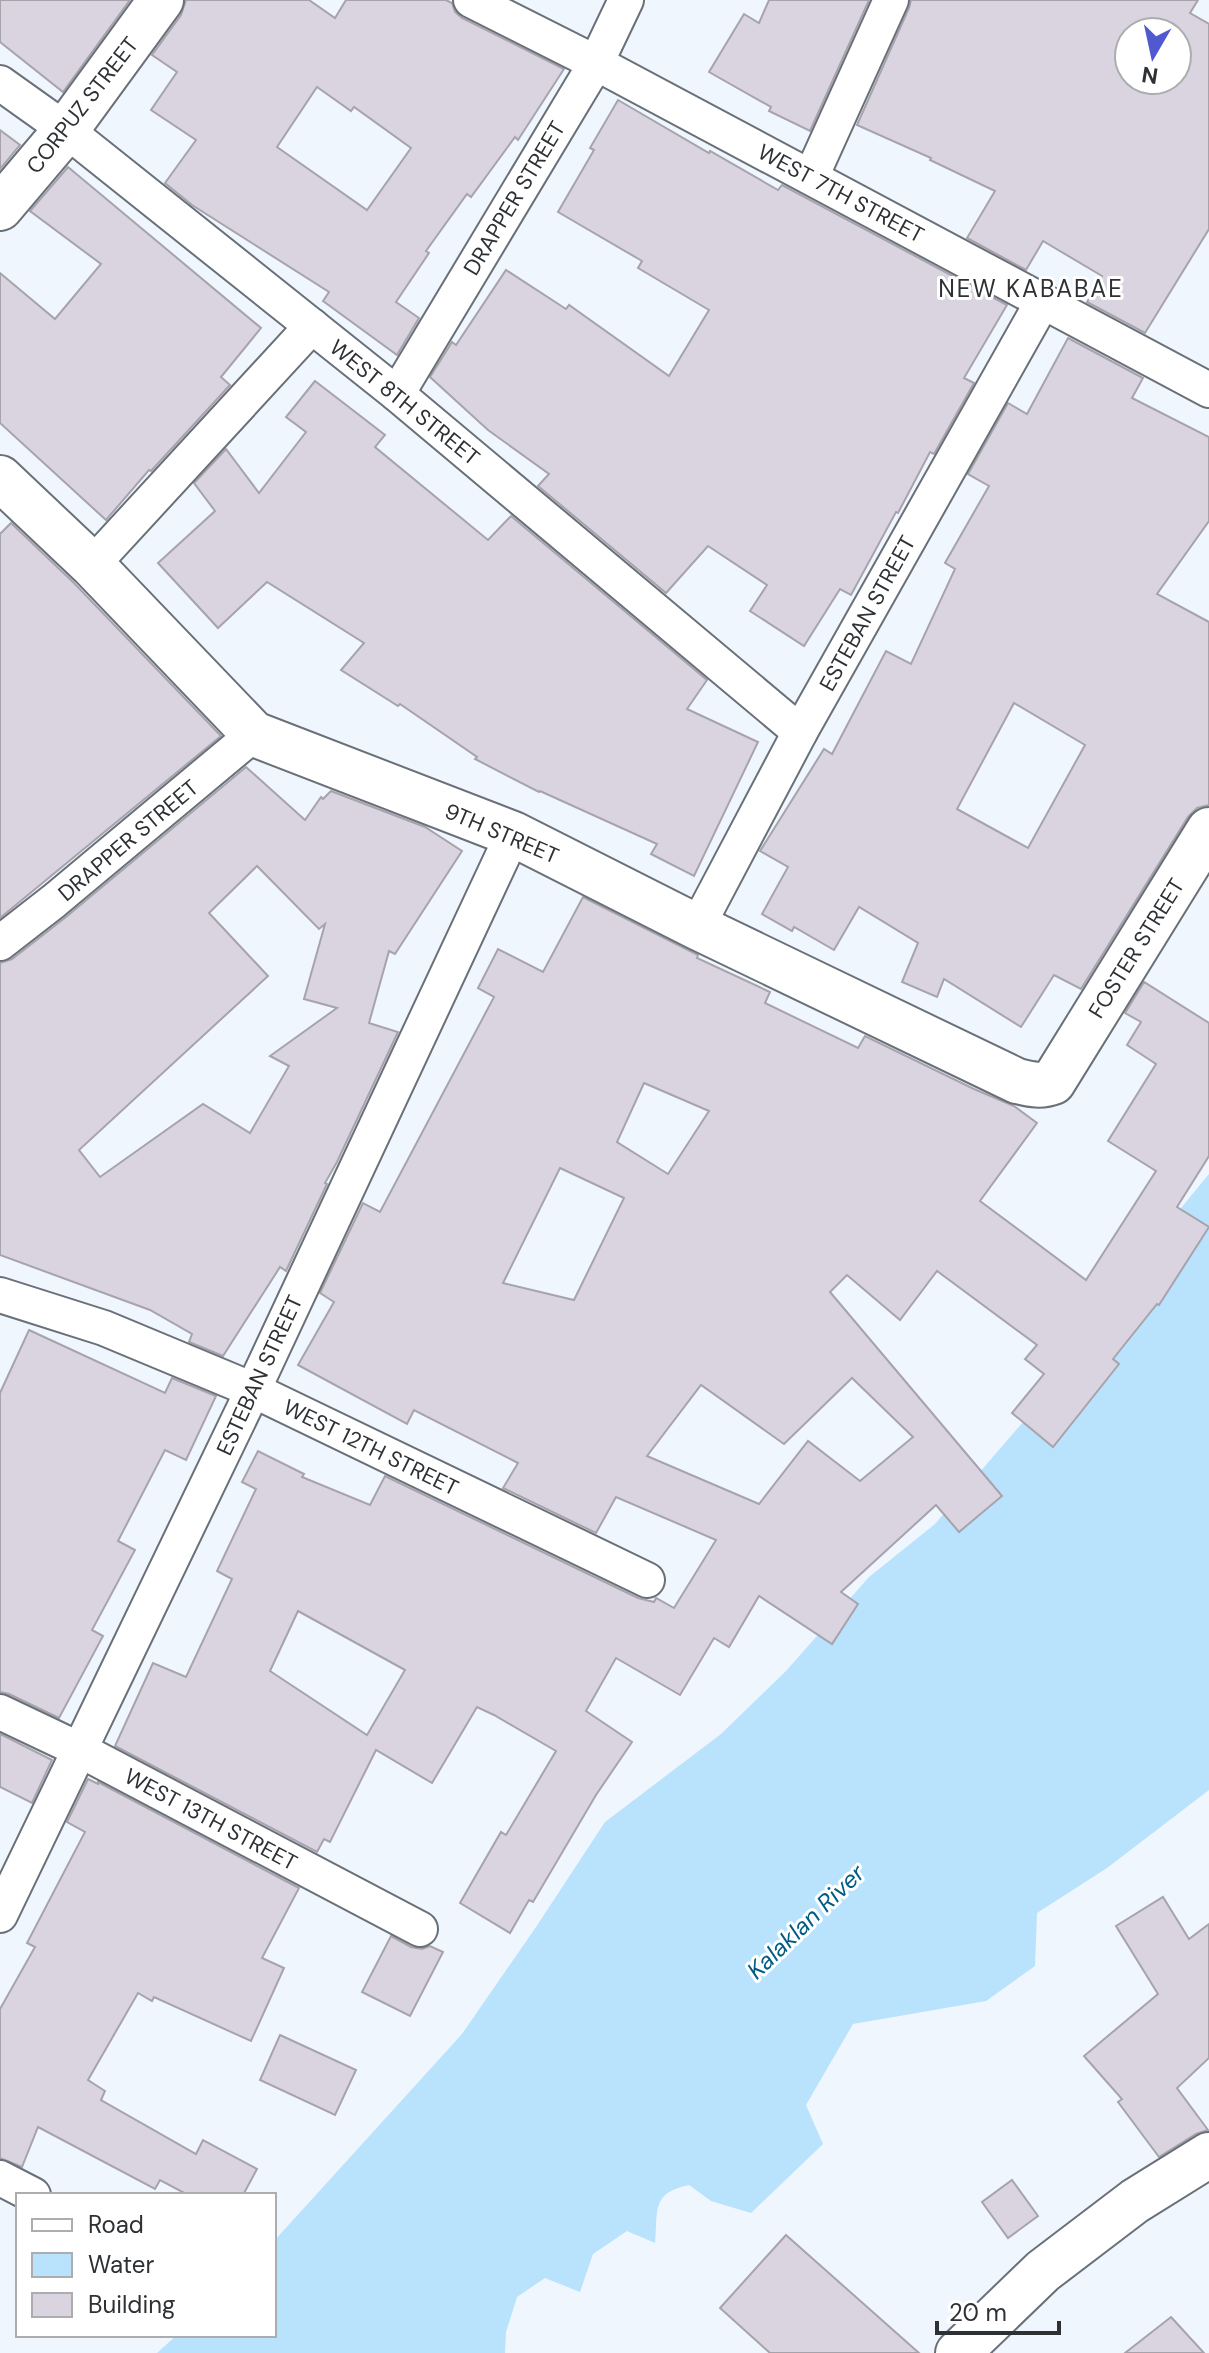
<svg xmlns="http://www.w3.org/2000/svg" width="1209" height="2353" viewBox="0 0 1209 2353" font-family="'DM Sans',sans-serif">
  <rect width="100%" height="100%" fill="#f0f6fe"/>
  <path fill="#b9e2fc" d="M1209,1174V1790L1107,1868L1037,1913L1035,1966L986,2001L853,2024L806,2105L823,2144L751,2213L711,2201L689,2185C651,2193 658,2210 655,2243L627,2231L593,2254L580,2292L545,2278L517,2297L506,2332L505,2353H157L177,2335H274V2241L462,2034L536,1927L605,1822L721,1734L786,1671L869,1577L935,1524L1086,1349L1129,1271Z"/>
  <g fill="#d9d4df" stroke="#a7a3ad" stroke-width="2" fill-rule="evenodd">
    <polygon points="0,0 130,0 63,92 0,42"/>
    <path d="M186,0H309L335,18L346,0H446L452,3L455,12L462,18L564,69L518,140L515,137L471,197L467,194L426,251L429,253L396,302L419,318L397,355L323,301L329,292L192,205L165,183L196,140L151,110L177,72L152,55L181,15ZM317,87L351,111L354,107L411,148L367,210L277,147Z"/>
    <polygon points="769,0 869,0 810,131 769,111 771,107 709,72 744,14 759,23"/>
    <path d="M911,0H1198L1190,13L1209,24V229L1145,333L1087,302L1102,276L1043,241L1026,270L967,238L995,191L930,160L931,158L857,125L909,8ZM1129,32H1177V80H1129Z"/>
    <polygon points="618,100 709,153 710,151 778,190 782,185 1007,305 964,378 974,383 934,454 930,452 898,513 896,512 851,595 840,589 804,646 750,611 767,585 708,546 666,593 538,486 549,474 488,430 430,377 452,342 456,345 506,270 566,309 569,305 669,376 709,310 638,268 642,261 558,212 594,150 590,148"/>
    <polygon points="0,130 20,145 0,169"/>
    <polygon points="68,167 261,328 221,377 230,385 151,471 149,470 106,520 0,423 0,273 55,319 101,264 30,211"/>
    <path d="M1068,338L1143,378L1132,398L1209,437V521L1157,594L1209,622V805L1197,808L1188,817L1081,989L1054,975L1021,1027L944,979L937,997L902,982L918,943L859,907L834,950L794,927L792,931L762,914L788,867L760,851L824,749L832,754L886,651L911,664L955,569L945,563L989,486L968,474L1008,403L1027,414ZM1014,703L1085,745L1028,848L957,809Z"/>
    <polygon points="315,381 385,435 375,447 488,540 511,516 707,680 687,709 758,742 694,876 651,854 657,844 540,791 539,792 475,759 477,757 400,704 398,706 341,670 364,643 267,582 218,628 158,563 215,511 194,483 226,449 259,493 306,432 286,417"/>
    <polygon points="11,523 74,583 221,736 0,918 0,534"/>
    <path d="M246,767L305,820L321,797L323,799L331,791L425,827L462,851L395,954L389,951L369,1023L398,1032L337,1162L325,1183L327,1184L286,1271L280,1267L223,1356L189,1342L192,1334L150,1310L0,1255V963L12,959L66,917ZM257,866L319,929L325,924L304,999L337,1008L270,1056L289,1066L250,1133L203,1104L100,1177L79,1150L268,976L209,913Z"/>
    <path d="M583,897L698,955L697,958L770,992L765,1003L858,1048L865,1036L974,1089L1014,1106L1037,1123L980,1201L1086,1280L1156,1171L1108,1141L1156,1064L1127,1045L1141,1022L1125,1013L1144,982L1209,1023V1156L1177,1207L1209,1227L1159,1305L1157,1304L1113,1359L1119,1364L1053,1447L1012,1413L1044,1374L1025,1359L1037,1345L937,1271L900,1320L847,1275L830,1292L1002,1496L959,1532L936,1505L841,1592L858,1604L832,1644L759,1596L729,1647L714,1638L680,1695L616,1658L586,1711L632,1742L596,1795L533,1902L529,1900L510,1933L460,1903L501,1832L506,1835L556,1751L494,1715L477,1707L432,1783L376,1750L330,1842L324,1839L317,1852L115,1746L153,1663L186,1677L232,1579L217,1571L256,1489L242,1482L258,1451L304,1474L302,1477L370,1505L385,1476L638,1598L654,1602L656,1598L674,1608L716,1540L616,1497L596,1533L503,1488L518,1463L414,1410L407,1424L298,1365L334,1302L320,1293L363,1203L380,1212L494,997L478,988L498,949L543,972ZM644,1083L709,1111L668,1174L617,1142ZM560,1168L624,1198L574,1300L503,1283ZM852,1378L913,1437L860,1481L808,1441L759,1504L647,1456L701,1385L784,1444ZM298,1611L405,1670L367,1735L270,1671Z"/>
    <polygon points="29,1330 165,1393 172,1378 216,1396 186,1460 165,1450 118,1541 135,1550 92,1630 103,1636 59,1718 9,1694 0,1692 0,1393"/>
    <polygon points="0,1734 52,1760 32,1803 0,1787"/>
    <polygon points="88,1779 98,1784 98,1782 299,1888 262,1958 284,1968 251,2041 154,1997 152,2001 138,1993 88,2080 105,2091 101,2100 196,2154 203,2140 257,2169 243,2195 188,2195 160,2180 155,2189 38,2127 22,2167 0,2158 0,2009 35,1947 27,1943 85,1832 67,1822"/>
    <polygon points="1163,1897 1189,1939 1209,1924 1209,2058 1177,2088 1208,2130 1196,2134 1159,2157 1118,2102 1122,2099 1084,2056 1158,1994 1116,1926"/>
    <polygon points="391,1936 411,1947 422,1949 430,1946 443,1952 410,2016 362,1992"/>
    <polygon points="280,2035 356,2070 335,2115 260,2080"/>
    <polygon points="1012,2180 1038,2216 1008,2238 982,2202"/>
    <polygon points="786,2235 919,2353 770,2353 720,2308"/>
    <polygon points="1171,2317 1204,2353 1125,2353"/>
  </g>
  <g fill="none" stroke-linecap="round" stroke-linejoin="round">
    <defs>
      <g id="street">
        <polyline points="471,0 596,63 1209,390"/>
        <polyline points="0,83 66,130 397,394 800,732"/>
        <polyline points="811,177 891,0"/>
        <polyline points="397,394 596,63 626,0"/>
        <polyline points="92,565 312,326"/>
        <polyline points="697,927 800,732 1043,301"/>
        <polyline points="0,943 54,901 254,734"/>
        <polyline points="0,1295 104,1328 253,1390 647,1580"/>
        <polyline points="0,1712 78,1749 420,1929"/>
        <polyline points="0,1915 253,1390 513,834"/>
        <polyline points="0,2178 33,2195"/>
      </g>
      <g id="secondary">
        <polyline points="0,208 66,130 161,0"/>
        <path d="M0,478L92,565L254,734L513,834L697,927L1017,1081C1030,1084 1040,1087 1053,1082L1209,830"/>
      </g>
      <polyline id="primary" points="958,2353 1043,2271 1135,2201 1209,2155"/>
    </defs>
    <use href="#street" stroke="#697078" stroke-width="38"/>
    <use href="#secondary" stroke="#697078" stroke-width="48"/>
    <use href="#primary" stroke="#697078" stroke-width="48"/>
    <use href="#street" stroke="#fff" stroke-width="34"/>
    <use href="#secondary" stroke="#fff" stroke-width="44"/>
    <use href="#primary" stroke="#fff" stroke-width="44"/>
  </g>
  <g text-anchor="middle" stroke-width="6" stroke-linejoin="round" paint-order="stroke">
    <g font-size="22" fill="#2e3134" stroke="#fff">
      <text transform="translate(82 105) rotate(-52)" y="8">CORPUZ STREET</text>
      <text transform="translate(841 193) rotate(28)" y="8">WEST 7TH STREET</text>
      <text transform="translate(514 198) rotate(-59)" y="8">DRAPPER STREET</text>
      <text transform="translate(405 402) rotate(39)" y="8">WEST 8TH STREET</text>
      <text transform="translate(867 613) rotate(-61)" y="8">ESTEBAN STREET</text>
      <text transform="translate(502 833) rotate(23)" y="8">9TH STREET</text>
      <text transform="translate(128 840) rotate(-40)" y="8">DRAPPER STREET</text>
      <text transform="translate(1136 948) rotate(-58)" y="8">FOSTER STREET</text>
      <text transform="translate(259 1375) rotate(-65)" y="8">ESTEBAN STREET</text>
      <text transform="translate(371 1447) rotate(26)" y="8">WEST 12TH STREET</text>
      <text transform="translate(211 1819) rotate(28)" y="8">WEST 13TH STREET</text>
    </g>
    <g font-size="24" letter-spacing="2" fill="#2e3134" stroke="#fff">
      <text x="1031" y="297">NEW KABABAE</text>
    </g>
    <g font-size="24" font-style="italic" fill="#005c84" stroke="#fff">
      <text transform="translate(806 1922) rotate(-44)" y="8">Kalaklan River</text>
    </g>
  </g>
  <rect x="16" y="2193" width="260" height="144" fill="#ffffff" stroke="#abadae" stroke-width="2"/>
  <rect x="32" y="2219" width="40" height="12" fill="#ffffff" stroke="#abadae" stroke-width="2"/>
  <text x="88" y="2233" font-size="24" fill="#2e3134">Road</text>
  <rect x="32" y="2253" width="40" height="24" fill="#b9e2fc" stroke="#abadae" stroke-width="2"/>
  <text x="88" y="2273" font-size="24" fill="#2e3134">Water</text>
  <rect x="32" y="2293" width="40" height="24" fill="#d9d4df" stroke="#abadae" stroke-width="2"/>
  <text x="88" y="2313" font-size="24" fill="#2e3134">Building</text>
  <g transform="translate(1153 56) rotate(189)"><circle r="38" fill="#ffffff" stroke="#abadae" stroke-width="2"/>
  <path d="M0-6L14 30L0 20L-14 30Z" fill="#5059d0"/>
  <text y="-12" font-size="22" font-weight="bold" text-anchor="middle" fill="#2e3134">N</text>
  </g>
  <path d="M937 2321v12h122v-12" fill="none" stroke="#2e3134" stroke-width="4"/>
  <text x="949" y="2321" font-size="24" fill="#2e3134" stroke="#ffffff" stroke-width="6" paint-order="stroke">20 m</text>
</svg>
